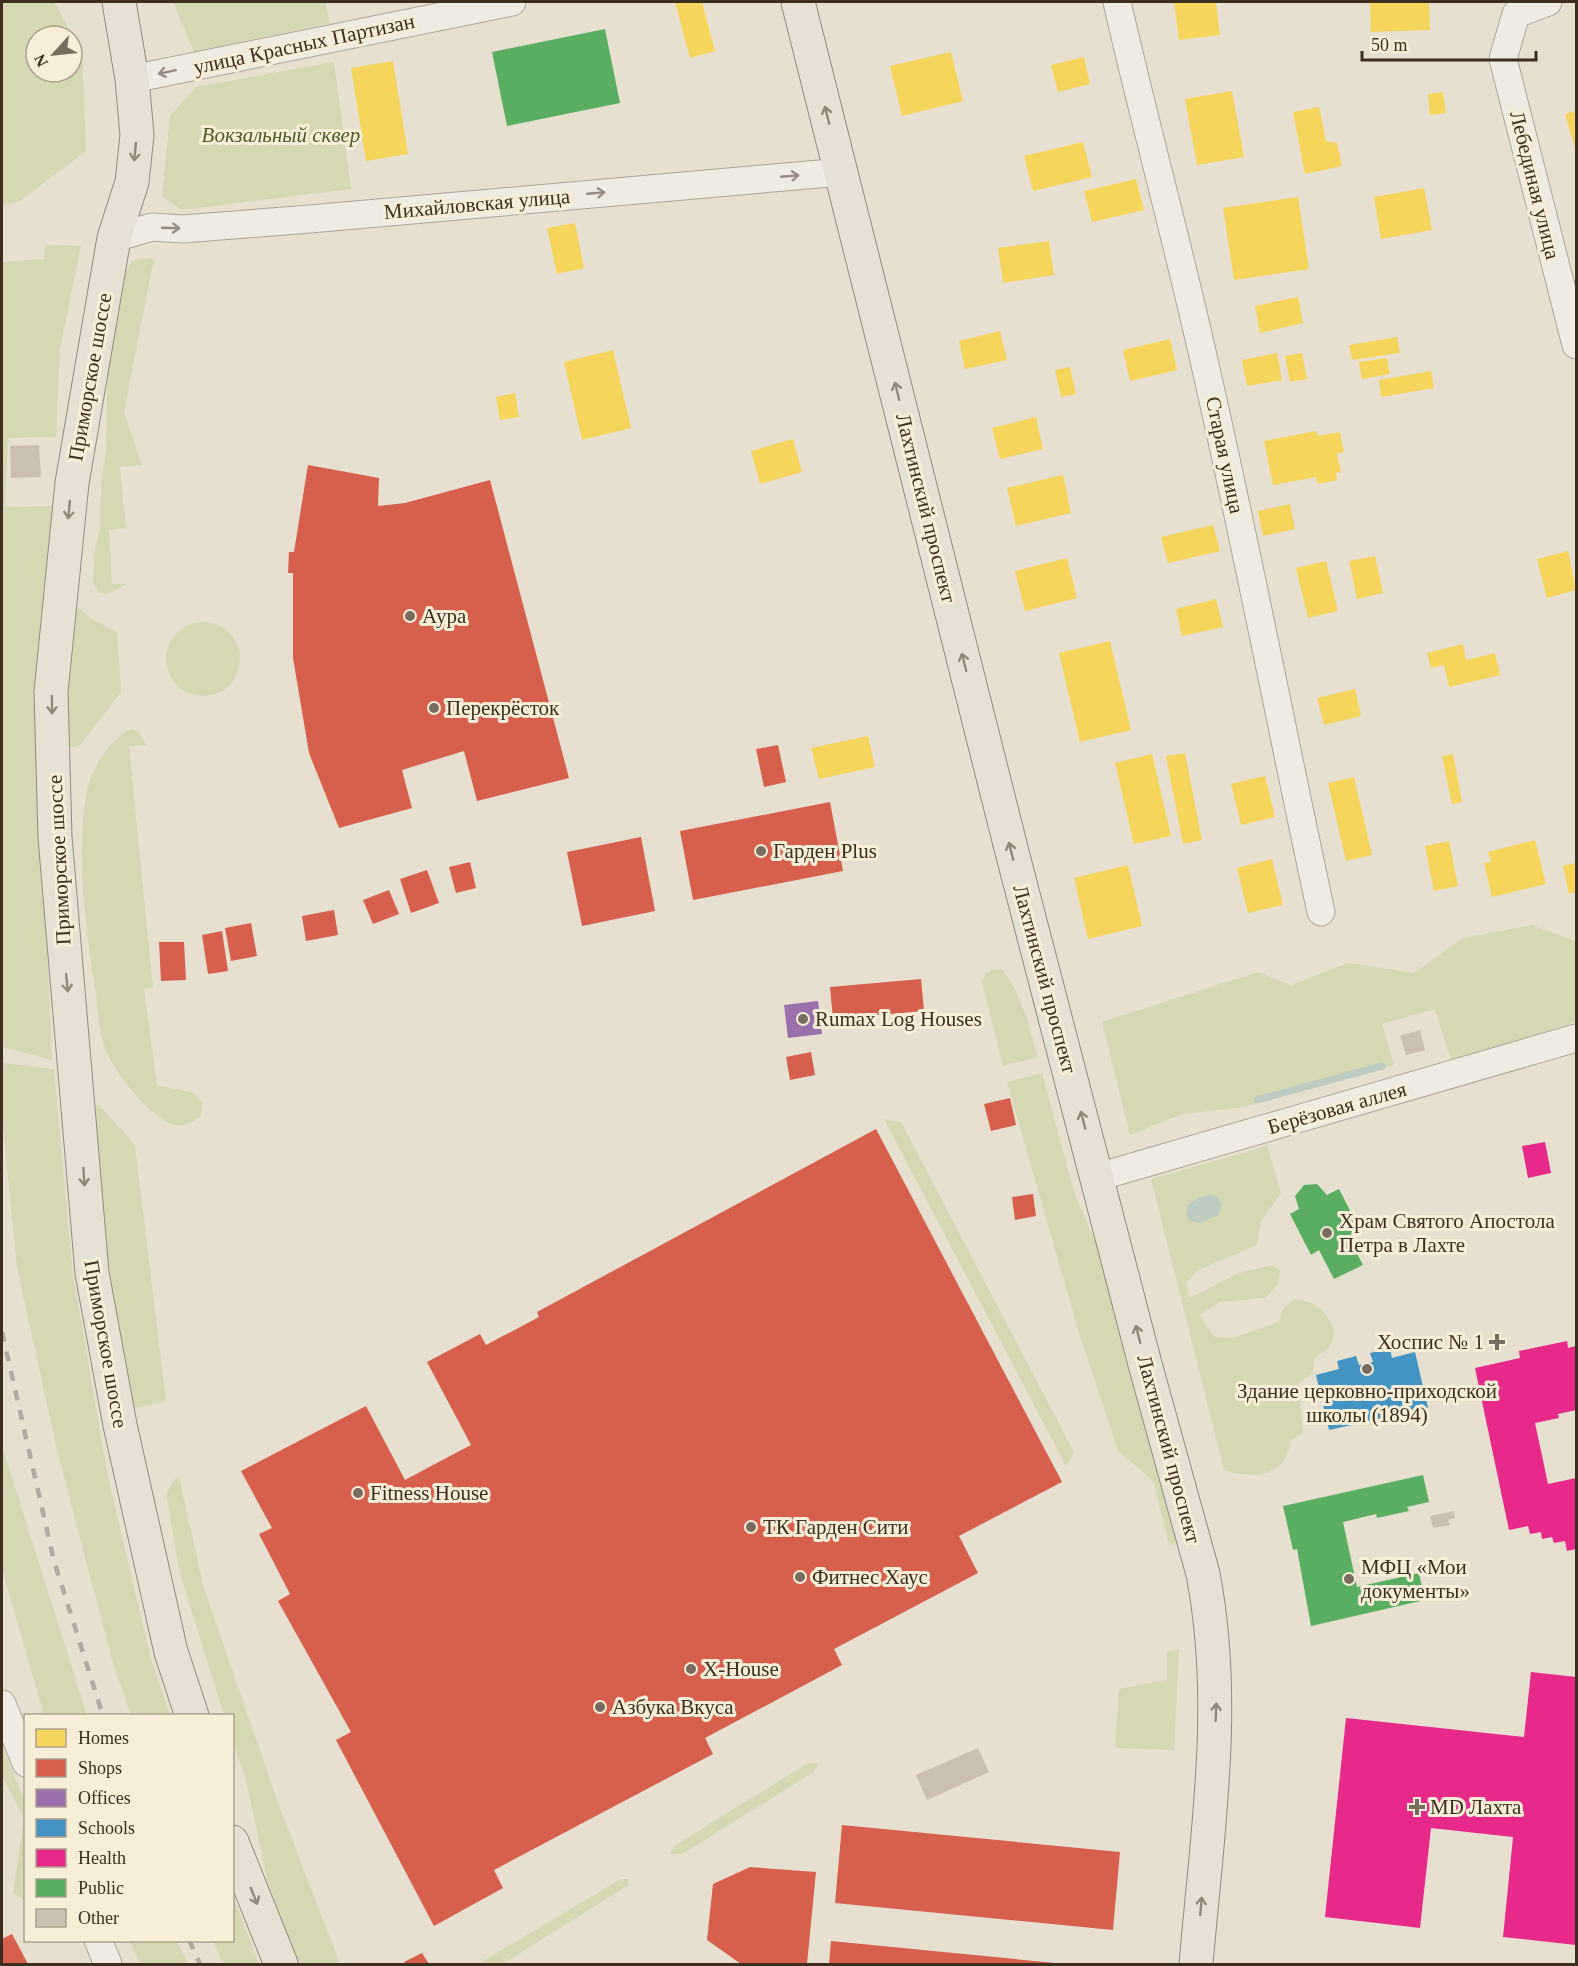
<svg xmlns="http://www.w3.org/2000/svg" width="1578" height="1966" viewBox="0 0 1578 1966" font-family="Georgia,serif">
  <rect width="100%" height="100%" fill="#e7e0d1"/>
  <g fill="#d6d7b3" fill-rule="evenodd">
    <path d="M2,2H54L82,52L86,151L20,201L2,205ZM36,36H72V72H36Z"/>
    <polygon points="173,2 325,2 330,23 194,52"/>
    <polygon points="334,62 351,189 182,210 162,196 170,116 196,87"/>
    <polygon points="45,245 81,246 60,349 56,437 8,438 5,507 53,506 37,712 52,1060 2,1047 2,262 44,259"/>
    <polygon points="154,258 124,412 142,465 120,467 126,528 109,530 112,584 128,584 106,594 99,592 93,583 94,555 100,527 101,484 106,451 108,357 124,274 133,260"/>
    <polygon points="75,605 90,618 117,632 121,692 80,745 72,748 67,740 66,648"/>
    <circle cx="203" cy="659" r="37"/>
    <path d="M131,729L138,731L146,745L129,746L153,987L144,989L157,1085L194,1093L203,1103L200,1117C193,1121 183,1127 175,1125C152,1120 116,1074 107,1053C99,1035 98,1014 96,995C86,931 76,859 86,795C91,770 108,740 131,729Z"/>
    <polygon points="1532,925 1576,941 1576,1022 1451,1061 1435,1009 1382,1024 1394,1065 1243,1107 1182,1114 1130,1135 1102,1022 1258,972 1291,985 1348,963 1414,973 1463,938"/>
    <path d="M994,969L1003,970C1022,996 1029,1026 1038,1057L1003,1066L982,982L985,974Z"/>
    <polygon points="2,1063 54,1069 73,1274 108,1477 151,1659 170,1715 131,1715 114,1667 58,1454 17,1268 2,1116"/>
    <polygon points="1042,1073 1075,1195 1108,1270 1182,1543 1169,1545 1153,1481 1118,1451 1079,1333 1007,1082"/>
    <polygon points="99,1105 135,1145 166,1401 128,1410 89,1113 91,1106"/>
    <polygon points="884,1119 901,1122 1074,1452 1066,1466"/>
    <path d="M1267,1146L1281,1193L1261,1221L1257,1245L1198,1270L1186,1284L1190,1298L1239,1273L1273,1265L1280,1271L1278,1285L1265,1298L1220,1302L1199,1315L1215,1337L1232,1338L1279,1322L1282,1310L1294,1299C1318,1302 1328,1312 1335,1334L1329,1348L1314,1358L1313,1374L1298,1382L1303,1433L1290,1441C1287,1477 1253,1480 1224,1470L1151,1179Z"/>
    <polygon points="2,1446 87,1715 44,1715 2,1569"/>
    <polygon points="179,1477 203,1585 277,1800 340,1964 298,1964 267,1880 247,1784 233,1742 232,1716 224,1715 180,1574 166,1494 174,1480"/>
    <polygon points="1179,1649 1174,1750 1115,1748 1119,1689 1167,1680 1167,1651"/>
    <polygon points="2,1745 25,1802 25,1901 13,1893 24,1818 2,1776"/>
    <polygon points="808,1763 819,1763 814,1772 682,1854 670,1854 674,1846"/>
    <polygon points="621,1879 629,1879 627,1886 503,1964 478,1964"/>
    <polygon points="233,1896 259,1964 223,1964 213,1941 232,1940"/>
    <polygon points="130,1941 177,1941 188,1964 140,1964"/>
  </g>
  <polygon fill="#bcccc2" points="1209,1195 1217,1196 1222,1205 1217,1216 1200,1223 1190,1221 1186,1214 1188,1205 1198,1198"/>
  <g fill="#f6d55c">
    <polygon points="675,2 702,2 715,51 690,58"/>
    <polygon points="1174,2 1216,2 1220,35 1179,40"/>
    <polygon points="1370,2 1429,2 1430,30 1371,32"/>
    <polygon points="951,52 963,101 902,116 890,66"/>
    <polygon points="1084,57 1090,84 1058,92 1051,65"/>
    <polygon points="393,61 408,154 366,161 351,68"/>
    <polygon points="1232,91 1244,157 1197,165 1185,99"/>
    <polygon points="1443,92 1446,113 1430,115 1428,94"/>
    <polygon points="1319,107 1326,141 1337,143 1342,166 1305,174 1293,112"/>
    <polygon points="1576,111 1576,152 1565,114"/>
    <polygon points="1083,142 1092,177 1033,191 1024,156"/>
    <polygon points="1136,179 1144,210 1092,222 1084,191"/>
    <polygon points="1424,188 1432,230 1381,239 1374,197"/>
    <polygon points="1298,197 1309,269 1234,280 1223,208"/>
    <polygon points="575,223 584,268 557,274 547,228"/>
    <polygon points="1049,241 1054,275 1003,283 998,248"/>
    <polygon points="1298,297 1303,323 1260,333 1255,306"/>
    <polygon points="1000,331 1007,360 965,369 959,341"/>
    <polygon points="1397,337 1400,353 1352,360 1349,345"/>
    <polygon points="1170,339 1177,370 1130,381 1123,350"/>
    <polygon points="613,350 631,428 582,440 564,362"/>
    <polygon points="1277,353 1282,380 1247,386 1242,360"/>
    <polygon points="1302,353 1307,379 1290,382 1285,356"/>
    <polygon points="1387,358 1390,374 1362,379 1359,362"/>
    <polygon points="1070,367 1076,394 1061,397 1055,370"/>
    <polygon points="1431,371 1434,388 1381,397 1379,380"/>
    <polygon points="515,393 519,417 500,420 496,397"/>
    <polygon points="1036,417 1043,449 1000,459 992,428"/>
    <polygon points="1316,431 1318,436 1340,432 1344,452 1337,454 1341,472 1336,473 1337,480 1318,484 1316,477 1273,485 1264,441"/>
    <polygon points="793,439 802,472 760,484 751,451"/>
    <polygon points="1063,475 1071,513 1016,526 1007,488"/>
    <polygon points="1290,504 1295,529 1263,536 1258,511"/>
    <polygon points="1213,525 1220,551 1168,563 1161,537"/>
    <polygon points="1568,551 1576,590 1547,598 1537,559"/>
    <polygon points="1375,556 1383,593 1357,599 1349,561"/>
    <polygon points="1067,558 1077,598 1025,611 1015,571"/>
    <polygon points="1326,561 1338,611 1308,618 1296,568"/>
    <polygon points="1216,599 1223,627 1182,636 1176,609"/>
    <polygon points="1110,641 1131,730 1080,742 1059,653"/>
    <polygon points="1463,644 1466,660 1495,653 1500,675 1449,687 1444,665 1431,668 1427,653"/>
    <polygon points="1355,689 1361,716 1324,725 1317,698"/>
    <polygon points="868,736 875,767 819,779 811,748"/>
    <polygon points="1185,753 1202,840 1183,844 1166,756"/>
    <polygon points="1152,754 1171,836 1134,844 1115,763"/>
    <polygon points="1453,754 1462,802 1452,804 1442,756"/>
    <polygon points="1265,776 1275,817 1241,825 1231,784"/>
    <polygon points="1354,777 1372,855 1346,861 1328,783"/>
    <polygon points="1535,840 1546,884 1492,897 1484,863 1491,862 1488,852"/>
    <polygon points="1449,841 1458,886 1434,891 1425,846"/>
    <polygon points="1272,859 1283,905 1248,913 1237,868"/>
    <polygon points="1576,863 1576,892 1569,894 1563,866"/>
    <polygon points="1128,865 1142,926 1088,939 1074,878"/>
  </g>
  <g fill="#d6604d">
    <polygon points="308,465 379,478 378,506 405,503 490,480 569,778 477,801 464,751 402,770 412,808 339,828 309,753 293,658 293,573 288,573 289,552 294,552"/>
    <polygon points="778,745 786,782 764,787 756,749"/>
    <polygon points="830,802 843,871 693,900 680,831"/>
    <polygon points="641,837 655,911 582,926 567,852"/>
    <polygon points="470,862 476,888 456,893 449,867"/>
    <polygon points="427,870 439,903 411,913 400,879"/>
    <polygon points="389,890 399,914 373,924 363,900"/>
    <polygon points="334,910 338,935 306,941 302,916"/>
    <polygon points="251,923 257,956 231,961 225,928"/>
    <polygon points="222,931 228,971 208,974 202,935"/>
    <polygon points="159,942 184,942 186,980 161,981"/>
    <polygon points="921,979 924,1011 833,1019 830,987"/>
    <polygon points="811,1052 815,1075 790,1080 786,1057"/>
    <polygon points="1010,1098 1016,1125 991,1131 984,1104"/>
    <polygon points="876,1129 1062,1482 959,1536 978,1573 834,1649 842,1665 705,1738 713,1754 494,1870 503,1888 434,1926 336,1740 351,1732 278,1601 290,1594 259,1534 272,1528 241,1471 366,1406 405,1480 450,1456 471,1445 427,1362 480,1334 486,1345 539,1317 537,1312"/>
    <polygon points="1033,1194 1036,1216 1015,1220 1012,1197"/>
    <polygon points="842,1825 1120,1852 1113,1930 835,1903"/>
    <polygon points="750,1867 816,1872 807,1964 741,1964 707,1940 713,1884"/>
    <polygon points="12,1934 28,1964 2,1964 2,1939"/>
    <polygon points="831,1941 1055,1963 1055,1964 829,1964"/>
    <polygon points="422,1953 429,1964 406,1964 404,1962"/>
  </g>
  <polygon fill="#9970ab" points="818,1001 822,1034 788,1038 784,1005"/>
  <polygon fill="#4393c3" points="1390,1349 1392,1358 1415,1352 1428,1408 1329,1430 1316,1375 1339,1369 1337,1361 1356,1356 1359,1365 1373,1362 1370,1353"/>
  <g fill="#e7298a">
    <polygon points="1545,1142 1551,1173 1528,1178 1522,1146"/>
    <polygon points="1567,1341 1568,1348 1576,1346 1576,1410 1558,1414 1559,1418 1535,1423 1548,1484 1576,1478 1576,1549 1567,1551 1565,1541 1554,1543 1552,1537 1542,1539 1541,1532 1530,1534 1528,1526 1509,1530 1475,1368 1520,1358 1519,1351"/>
    <polygon points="1531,1672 1576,1677 1576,1945 1503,1937 1513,1837 1431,1828 1420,1928 1325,1917 1346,1718 1524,1737"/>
  </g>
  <g fill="#5aae61">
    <polygon points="605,29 620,103 507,126 492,52"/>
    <polygon points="1317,1184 1327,1195 1339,1189 1360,1230 1348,1236 1363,1265 1334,1279 1319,1250 1311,1255 1290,1214 1299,1209 1295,1196 1304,1185"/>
    <polygon points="1423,1475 1429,1502 1407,1507 1409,1511 1377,1518 1376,1514 1343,1522 1357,1587 1419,1573 1425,1600 1311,1626 1297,1549 1293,1550 1283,1506"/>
  </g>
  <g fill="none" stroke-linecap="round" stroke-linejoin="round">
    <polyline stroke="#bcccc2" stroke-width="7" points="1257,1100 1382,1066"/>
  </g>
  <g fill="#cbbfb2">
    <polygon points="39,445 41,477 11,478 10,446"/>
    <polygon points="1420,1030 1425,1050 1406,1055 1400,1036"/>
    <polygon points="1454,1511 1455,1518 1448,1520 1450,1525 1433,1528 1430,1516"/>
    <polygon points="978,1748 989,1772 927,1800 916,1775"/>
  </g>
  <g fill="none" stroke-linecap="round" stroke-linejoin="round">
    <defs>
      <g id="minor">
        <path d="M1117,2C1143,116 1174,229 1200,343C1244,532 1280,722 1321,912"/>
        <polyline points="1548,2 1516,14 1503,59 1576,345"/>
        <polyline points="132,79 512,2"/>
        <polyline points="114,238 152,227 183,229 310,219 842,172"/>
        <polyline points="1098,1177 1576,1038"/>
        <polyline points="2,1704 26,1763"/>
        <polyline points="98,1940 108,1964"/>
      </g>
      <g id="major">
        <polyline points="119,2 132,79 137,135 132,182 114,238 72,483 51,692 55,837 92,1273 120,1425 171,1652 192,1716"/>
        <path d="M798,2L1013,856L1145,1364L1203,1574C1228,1703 1207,1835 1196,1964"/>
        <polyline points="232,1842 281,1964"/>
      </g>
    </defs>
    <use href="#minor" stroke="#ada599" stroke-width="29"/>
    <use href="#major" stroke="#928b80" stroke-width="35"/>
    <use href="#minor" stroke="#efebe3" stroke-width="27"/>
    <use href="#major" stroke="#e6e1d4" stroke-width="33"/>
    <g stroke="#afaaa2" stroke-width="4.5" stroke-dasharray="10 10" stroke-linecap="butt">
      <polyline points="2,1332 54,1561 103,1716"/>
      <polyline points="189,1940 200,1964"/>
    </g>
  </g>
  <defs><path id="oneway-shaft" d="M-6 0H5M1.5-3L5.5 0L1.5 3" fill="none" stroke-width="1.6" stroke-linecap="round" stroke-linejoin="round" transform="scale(1.5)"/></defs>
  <g stroke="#968c82">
    <use href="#oneway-shaft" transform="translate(167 72) rotate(168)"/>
    <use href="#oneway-shaft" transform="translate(790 176) rotate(-5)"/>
    <use href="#oneway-shaft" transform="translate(596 193) rotate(-5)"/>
    <use href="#oneway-shaft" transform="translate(171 228) rotate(2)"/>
  </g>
  <g stroke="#92887a">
    <use href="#oneway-shaft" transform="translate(827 115) rotate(-104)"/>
    <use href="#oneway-shaft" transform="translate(135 152) rotate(96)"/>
    <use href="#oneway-shaft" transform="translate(897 391) rotate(-104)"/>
    <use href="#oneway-shaft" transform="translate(69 510) rotate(96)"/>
    <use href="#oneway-shaft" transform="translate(964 662) rotate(-104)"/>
    <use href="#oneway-shaft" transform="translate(52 705) rotate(89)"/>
    <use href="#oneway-shaft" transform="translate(1011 851) rotate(-104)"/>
    <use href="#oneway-shaft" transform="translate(67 983) rotate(84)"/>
    <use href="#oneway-shaft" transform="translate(1083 1120) rotate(-105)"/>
    <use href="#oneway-shaft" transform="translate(84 1177) rotate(86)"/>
    <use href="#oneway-shaft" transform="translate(1138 1334) rotate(-104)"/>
    <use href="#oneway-shaft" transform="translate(1216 1712) rotate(-88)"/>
    <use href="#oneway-shaft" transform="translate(254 1896) rotate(68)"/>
    <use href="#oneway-shaft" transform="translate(1201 1906) rotate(-85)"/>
  </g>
  <g fill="#786c5e" stroke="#f7eed8" stroke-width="2">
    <circle cx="410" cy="616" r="6"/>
    <circle cx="434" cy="708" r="6"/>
    <circle cx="761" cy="851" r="6"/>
    <circle cx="803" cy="1019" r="6"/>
    <circle cx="1327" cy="1233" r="6"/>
    <path d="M1494 1333h6v6h6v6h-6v6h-6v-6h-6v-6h6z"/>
    <circle cx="1367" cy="1369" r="6"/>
    <circle cx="358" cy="1493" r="6"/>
    <circle cx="751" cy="1527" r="6"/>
    <circle cx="800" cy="1577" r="6"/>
    <circle cx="1349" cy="1579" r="6"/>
    <circle cx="691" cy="1669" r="6"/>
    <circle cx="600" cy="1707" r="6"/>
    <path d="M1414 1798h6v6h6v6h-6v6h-6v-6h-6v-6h6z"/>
  </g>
  <g text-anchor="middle" stroke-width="6" stroke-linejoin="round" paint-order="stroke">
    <g font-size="21" fill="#3d2e20" stroke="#f7eed8">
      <text transform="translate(304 44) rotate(-12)" y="7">улица Красных Партизан</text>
      <text transform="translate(1535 185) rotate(76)" y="7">Лебединая улица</text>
      <text transform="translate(477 204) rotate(-5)" y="7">Михайловская улица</text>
      <text transform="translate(90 377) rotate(-80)" y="7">Приморское шоссе</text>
      <text transform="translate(1225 455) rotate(78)" y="7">Старая улица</text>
      <text transform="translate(926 508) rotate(76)" y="7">Лахтинский проспект</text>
      <text transform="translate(59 860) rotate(-93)" y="7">Приморское шоссе</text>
      <text transform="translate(1045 979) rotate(75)" y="7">Лахтинский проспект</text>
      <text transform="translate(1337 1108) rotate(-16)" y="7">Берёзовая аллея</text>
      <text transform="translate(106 1344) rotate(80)" y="7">Приморское шоссе</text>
      <text transform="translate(1169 1449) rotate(75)" y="7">Лахтинский проспект</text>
    </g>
    <g font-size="21" font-style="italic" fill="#4d5a26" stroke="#f7eed8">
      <text x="281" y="142">Вокзальный сквер</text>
    </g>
    <g font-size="21" fill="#3d2e20" stroke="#f7eed8" text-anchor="start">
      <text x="422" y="623">Аура</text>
      <text x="446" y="715">Перекрёсток</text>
      <text x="773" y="858">Гарден Plus</text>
      <text x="815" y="1026">Rumax Log Houses</text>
      <text x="1339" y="1228">Храм Святого Апостола<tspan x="1339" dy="24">Петра в Лахте</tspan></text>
      <text x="1484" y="1349" text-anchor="end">Хоспис № 1</text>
      <text x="1367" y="1398" text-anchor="middle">Здание церковно-приходской<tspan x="1367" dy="24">школы (1894)</tspan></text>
      <text x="370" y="1500">Fitness House</text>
      <text x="763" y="1534">ТК Гарден Сити</text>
      <text x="1361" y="1574">МФЦ «Мои<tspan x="1361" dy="24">документы»</tspan></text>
      <text x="812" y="1584">Фитнес Хаус</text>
      <text x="703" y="1676">X-House</text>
      <text x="612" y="1714">Азбука Вкуса</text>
      <text x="1430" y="1814">MD Лахта</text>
    </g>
  </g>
  <rect width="1578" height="1966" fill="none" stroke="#3d2e20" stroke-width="6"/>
  <rect x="24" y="1714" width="210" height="228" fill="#f7eed8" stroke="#ada18e" stroke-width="1.5"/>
  <rect x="36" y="1729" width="30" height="18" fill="#f6d55c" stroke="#ada18e" stroke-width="1.5"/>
  <text x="78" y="1744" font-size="18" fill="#3d2e20">Homes</text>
  <rect x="36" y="1759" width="30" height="18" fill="#d6604d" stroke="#ada18e" stroke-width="1.5"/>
  <text x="78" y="1774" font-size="18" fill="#3d2e20">Shops</text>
  <rect x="36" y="1789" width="30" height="18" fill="#9970ab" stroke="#ada18e" stroke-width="1.5"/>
  <text x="78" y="1804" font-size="18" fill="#3d2e20">Offices</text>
  <rect x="36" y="1819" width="30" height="18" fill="#4393c3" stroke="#ada18e" stroke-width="1.5"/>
  <text x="78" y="1834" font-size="18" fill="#3d2e20">Schools</text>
  <rect x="36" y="1849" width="30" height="18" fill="#e7298a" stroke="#ada18e" stroke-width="1.5"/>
  <text x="78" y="1864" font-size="18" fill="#3d2e20">Health</text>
  <rect x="36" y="1879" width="30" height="18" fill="#5aae61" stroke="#ada18e" stroke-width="1.5"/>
  <text x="78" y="1894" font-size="18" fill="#3d2e20">Public</text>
  <rect x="36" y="1909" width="30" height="18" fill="#cbbfb2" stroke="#ada18e" stroke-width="1.5"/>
  <text x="78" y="1924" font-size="18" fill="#3d2e20">Other</text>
  <g transform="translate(54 54) rotate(243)"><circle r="28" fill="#f7eed8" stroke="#ada18e" stroke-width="1.5"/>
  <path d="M0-4.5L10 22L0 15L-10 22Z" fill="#786c5e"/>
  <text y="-9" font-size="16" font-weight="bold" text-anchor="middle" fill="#3d2e20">N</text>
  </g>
  <path d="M1362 51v9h174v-9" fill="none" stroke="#3d2e20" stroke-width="3"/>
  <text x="1371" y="51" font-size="18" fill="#3d2e20" stroke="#f7eed8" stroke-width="4.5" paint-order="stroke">50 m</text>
</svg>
